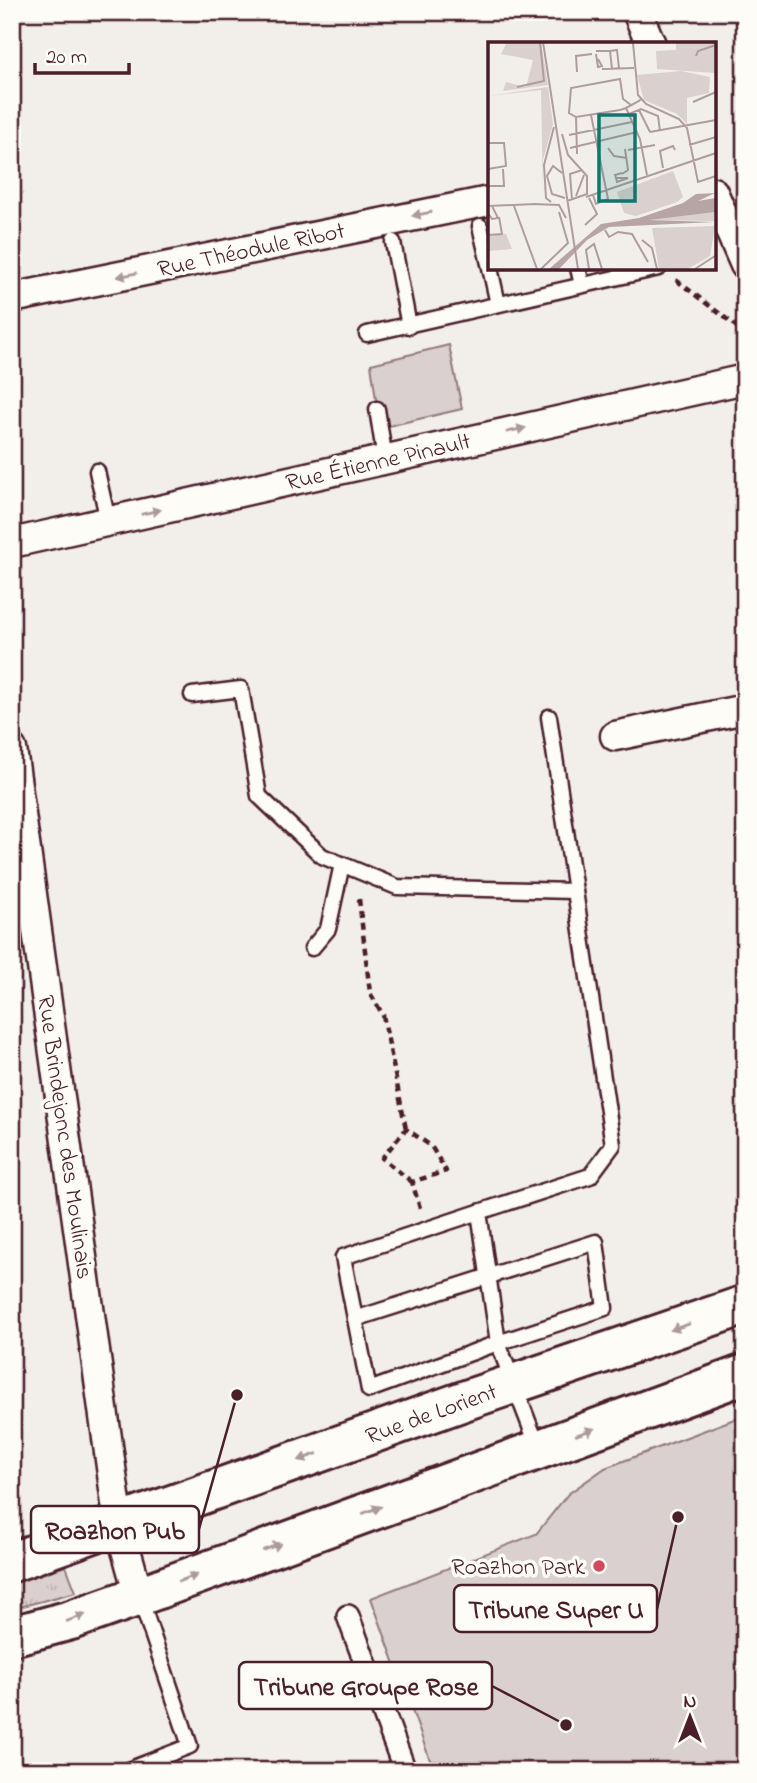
<svg xmlns="http://www.w3.org/2000/svg" width="757" height="1783" viewBox="0 0 757 1783" font-family="'Indie Flower',sans-serif">
  <defs>
    <pattern id="grass-tufts" width="24" height="20" patternUnits="userSpaceOnUse" patternTransform="scale(1.75)"><rect width="24" height="20" fill="#d9d0cf"/><path d="M3 7l-1-3M5 7V3M7 7l1-3M15 17l-1-3M17 17v-4M19 17l1-3" fill="none" stroke="#bcb2b2"/></pattern>
  </defs>
  <rect width="100%" height="100%" fill="#f2efeb"/>
  <filter id="ink" filterUnits="userSpaceOnUse"><feTurbulence type="fractalNoise" baseFrequency=".0143" numOctaves="2"/><feDisplacementMap in="SourceGraphic" scale="14" xChannelSelector="R" yChannelSelector="G"/><feConvolveMatrix kernelMatrix="1 2 1 2 8 2 1 2 1" color-interpolation-filters="sRGB"/></filter>
  <g filter="url(#ink)">
    <polygon fill="url(#grass-tufts)" stroke="#92787d" stroke-width="2" points="66,1566 76,1592 12,1609 12,1583"/>
    <g fill="#d9d0cf" stroke="#92787d" stroke-width="2">
      <polygon points="449,345 462,409 380,428 371,364"/>
      <polygon points="745,1415 745,1771 434,1771 371,1598 536,1534 568,1494 605,1468"/>
    </g>
    <g fill="none" stroke-linecap="round" stroke-linejoin="round">
      <defs>
        <g id="service">
          <polyline points="480,226 489,264"/>
          <polyline points="393,242 409,326"/>
          <polyline points="490,268 498,304"/>
          <polyline points="578,268 582,285"/>
          <polyline points="367,334 659,268"/>
          <polyline points="377,409 385,459"/>
          <polyline points="97,471 108,521"/>
          <polyline points="192,695 241,689 259,796 322,856 397,887 574,891"/>
          <polyline points="312,948 328,929 342,864"/>
          <polyline points="355,1319 596,1242 605,1308 498,1343 369,1390 343,1257 479,1212"/>
          <polyline points="538,1447 498,1343 479,1212 590,1176 613,1145 549,717"/>
          <polyline points="125,1771 190,1746 140,1598"/>
        </g>
        <polyline id="pedestrian" points="348,1616 405,1771"/>
        <g id="minor">
          <polyline points="637,12 651,44"/>
          <polyline points="713,192 745,265"/>
          <polyline points="12,298 489,201"/>
          <polyline points="12,543 745,379"/>
          <polyline points="615,736 745,709"/>
          <polyline points="12,749 119,1525 139,1596"/>
        </g>
        <g id="primary">
          <polyline points="12,1562 472,1398 745,1305"/>
          <polyline points="12,1636 71,1620 139,1596 745,1374"/>
        </g>
      </defs>
      <use href="#service" stroke="#4a1f2b" stroke-width="19"/>
      <use href="#pedestrian" stroke="#4a1f2b" stroke-width="26"/>
      <use href="#minor" stroke="#4a1f2b" stroke-width="33"/>
      <use href="#primary" stroke="#4a1f2b" stroke-width="44"/>
      <g stroke="#4a1f2b" stroke-width="4.5" stroke-dasharray="7 5" stroke-linecap="butt">
        <polyline points="676,280 745,333"/>
        <polyline points="359,899 370,993 383,1015 406,1129"/>
        <polyline points="412,1182 382,1158 406,1129 431,1146 446,1171 412,1182 420,1208"/>
      </g>
      <use href="#service" stroke="#fdfcf7" stroke-width="14"/>
      <use href="#pedestrian" stroke="#fdfcf7" stroke-width="21"/>
      <use href="#minor" stroke="#fdfcf7" stroke-width="28"/>
      <use href="#primary" stroke="#fdfcf7" stroke-width="38"/>
    </g>
    <defs><path id="oneway-solid" d="M-6-.8H1V-3.2L6.5 0L1 3.2V.8H-6Z" transform="scale(1.75)"/></defs>
    <g fill="#ac999b">
      <use href="#oneway-solid" transform="translate(422 214) rotate(169)"/>
      <use href="#oneway-solid" transform="translate(127 275) rotate(168)"/>
      <use href="#oneway-solid" transform="translate(516 430) rotate(-13)"/>
      <use href="#oneway-solid" transform="translate(151 512) rotate(-13)"/>
      <use href="#oneway-solid" transform="translate(680 1327) rotate(161)"/>
      <use href="#oneway-solid" transform="translate(585 1432) rotate(-20)"/>
      <use href="#oneway-solid" transform="translate(308 1457) rotate(160)"/>
      <use href="#oneway-solid" transform="translate(372 1510) rotate(-21)"/>
      <use href="#oneway-solid" transform="translate(272 1547) rotate(-20)"/>
      <use href="#oneway-solid" transform="translate(188 1578) rotate(-20)"/>
      <use href="#oneway-solid" transform="translate(76 1618) rotate(-20)"/>
    </g>
  </g>
  <circle fill="#d1495b" stroke="#fdfcf7" stroke-width="2.5" cx="599" cy="1566" r="7"/>
  <g text-anchor="middle" stroke-width="7" stroke-linejoin="round" paint-order="stroke">
    <g font-size="24" fill="#4a1f2b" stroke="#fdfcf7">
      <text transform="translate(251 249) rotate(-12)" y="8">Rue Théodule Ribot</text>
      <text transform="translate(378 461) rotate(-13)" y="8">Rue Étienne Pinault</text>
      <text transform="translate(66 1137) rotate(82)" y="8">Rue Brindejonc des Moulinais</text>
      <text transform="translate(431 1413) rotate(-20)" y="8">Rue de Lorient</text>
    </g>
    <g font-size="24" fill="#4a1f2b" stroke="#fdfcf7" text-anchor="end">
      <text x="585" y="1574">Roazhon Park</text>
    </g>
  </g>
  <g transform="translate(488 42)">
    <rect width="228" height="228" fill="#f2efeb"/>
    <path d="M19,0H53L60,43L15,49L18,40L38,45L45,18L13,12ZM181,0H227V31L169,27L168,9L188,8V1ZM60,45L65,82L55,118V154L53,48L1,54ZM18,192L24,207L0,209V194Z" fill="#d9d0cf"/>
    <path d="M193,29L222,35L221,51L199,56V82L189,72L156,58L149,33ZM185,129L195,155L189,160L148,174L136,171L129,150ZM227,170V179L161,178L196,171ZM227,184L222,214L200,227H171L164,186Z" fill="#d9d0cf"/>
    <path d="M227,151L210,159L227,156V170L161,178L227,180L121,185L99,198L71,227H61L113,182L151,176L195,161L208,152Z" fill="#b7a5a6"/>
    <path fill="none" stroke="#af9c9e" stroke-width="2" d="M55,0L90,227M145,1L150,53L158,62L191,77L199,86L210,140L228,134M108,9H122L124,27L131,26L129,8L122,9M108,12L110,25L114,24L110,17M208,14L210,9L228,3M114,27L146,26M89,30L88,14L104,12M29,45L56,39L52,0M205,60L228,50M143,63L135,57L132,37L83,46L81,71L88,75L132,68L138,66L151,59L153,57M138,66L152,97L159,133M151,68L162,90M0,69V96M141,72L153,67L170,74L172,89M103,73L120,157L108,162L105,153M88,75L89,112M162,90L228,78M74,92L80,113L99,134V152L79,159M81,93L144,80M0,101H16L18,124L0,127M201,103L228,95M82,106L149,90M120,106L126,114L139,116M140,108L167,103M175,126L172,109L185,104L187,108M74,131L65,124L59,134L64,152L77,156M134,132L140,128L137,107M128,136H140L129,140L128,136L127,133L134,131M0,144H16L15,127M88,154L96,133M98,155L228,111M84,158L82,132L94,128M63,160L58,156L56,123L66,85M45,162L71,163L78,176M0,164L47,162M26,164L49,227M0,171L4,177L10,176L4,164M97,183L109,172L101,156M117,188L121,195L130,190L144,192L160,220M0,193L14,192L11,175M154,198L164,206L169,227M53,227L80,201L71,170M101,227L98,208L106,202L114,227M207,227L227,214"/>
    <path fill="#0f766e" fill-opacity="0.15" stroke="#0f766e" stroke-width="3.5" d="M111,73H147V159H111Z"/>
    <rect width="228" height="228" fill="none" stroke="#4a1f2b" stroke-width="3.5"/>
  </g>
  <path fill="none" stroke="#4a1f2b" stroke-width="2.5" d="M237 1395L199 1529M678 1517L657 1609M566 1725L492 1686"/>
  <g fill="#4a1f2b" stroke="#fdfcf7" stroke-width="2.5">
    <circle cx="237" cy="1395" r="7"/>
    <circle cx="678" cy="1517" r="7"/>
    <circle cx="566" cy="1725" r="7"/>
  </g>
  <g fill="#fdfcf7" stroke="#4a1f2b" stroke-width="2.5">
    <rect x="31" y="1506" width="168" height="47" rx="7"/>
    <rect x="454" y="1585" width="203" height="47" rx="7"/>
    <rect x="239" y="1662" width="253" height="47" rx="7"/>
  </g>
  <g font-size="26" text-anchor="middle" font-weight="bold" fill="#4a1f2b">
    <text x="115" y="1539">Roazhon Pub</text>
    <text x="556" y="1618">Tribune Super U</text>
    <text x="366" y="1695">Tribune Groupe Rose</text>
  </g>
  <rect width="757" height="1783" fill="none" stroke="#fdfcf7" stroke-width="42"/>
  <rect x="21" y="21" width="715" height="1741" fill="none" stroke="#4a1f2b" stroke-width="2.5" filter="url(#ink)"/>
  <g transform="translate(690 1717)" stroke="#fdfcf7" stroke-width="5" paint-order="stroke">
  <path d="M0-5L12 26L0 18L-12 26Z" fill="#4a1f2b"/>
  <text y="-10" font-size="19" font-weight="bold" text-anchor="middle" fill="#4a1f2b">N</text>
  </g>
  <path d="M35 63v10h94v-10" fill="none" stroke="#4a1f2b" stroke-width="3.5"/>
  <text x="46" y="63" font-size="21" fill="#4a1f2b" stroke="#fdfcf7" stroke-width="5" paint-order="stroke">20 m</text>
</svg>
